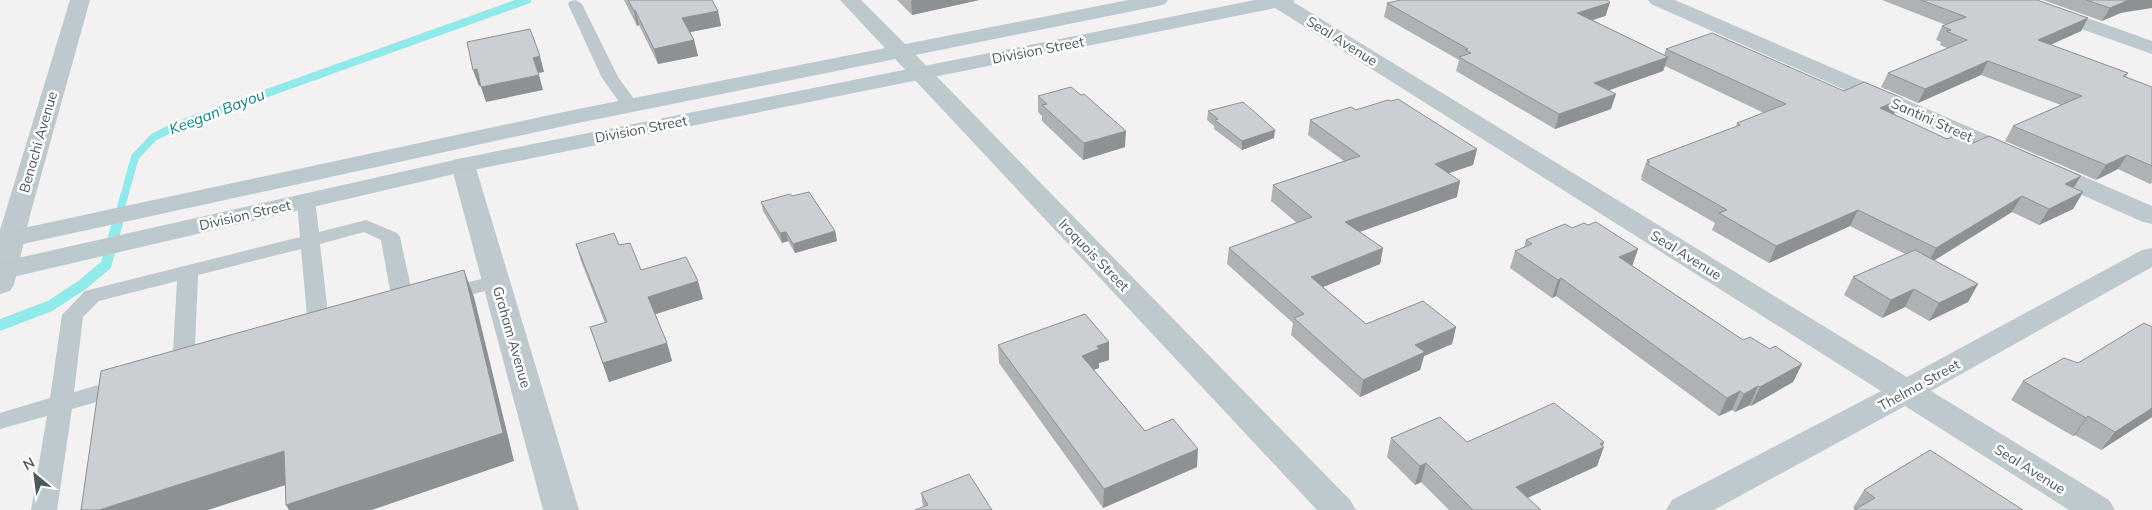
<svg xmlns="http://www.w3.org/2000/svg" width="2152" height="510" viewBox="0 0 2152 510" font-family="Mulish,sans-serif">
  <rect width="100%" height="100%" fill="#f3f1f2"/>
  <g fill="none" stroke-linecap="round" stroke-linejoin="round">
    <polyline stroke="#91eae9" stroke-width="8" points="118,218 135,157 154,137 178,125 527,0"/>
    <polyline stroke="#91eae9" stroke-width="11" points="0,325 50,306 82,285 106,265 119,217"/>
    <g fill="#bdc9cd" fill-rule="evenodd">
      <polygon points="576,0 582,4 618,77 639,106 637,110 625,110 602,78 568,4 570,1"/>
      <path d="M306,195L313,197L315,201L319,232L366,220L397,233L400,237L413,297L419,299L423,304C417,313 406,314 397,312L393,307L381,240L364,232L320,244L330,331L327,336L312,340L304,338L301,333L304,328L308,327L301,249L198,275L194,369L191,374L183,377L175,374L172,369L177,281L99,301L83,317L74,392L123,378L131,380L134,386L131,392L72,409L57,510H31L47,416L0,429V413L50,398L62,315L85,291L300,237L297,201L299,197Z"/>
      <polygon points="496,275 503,276 506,281 503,286 445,302 438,300 435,295 438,290"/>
    </g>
    <g fill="#bdc9cd" fill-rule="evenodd">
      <polygon points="70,0 90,0 30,215 14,285 10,291 0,294 0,230"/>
      <polygon points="840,0 861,0 907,46 1350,500 1356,510 1317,510"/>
      <polygon points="1266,0 1290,0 1907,377 2142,250 2152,248 2152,267 1931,391 2109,500 2115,510 2069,510 1905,406 1714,510 1666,510 1672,500 1881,391 1269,4"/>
      <polygon points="1648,0 1675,0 2152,206 2152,224 2143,222 1651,4"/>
      <polygon points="2008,0 2037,0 2152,41 2152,54 2011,4"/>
      <polygon points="463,158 472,160 475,165 579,510 543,510 451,165 454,160"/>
    </g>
    <g fill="#bbc9cf" fill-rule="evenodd">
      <polygon points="1128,0 1168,0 1165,4 1158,6 578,123 0,249 0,233 578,109"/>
      <polygon points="1255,0 1295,0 1292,4 1285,6 463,172 0,280 0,262 463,158"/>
    </g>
  </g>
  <g fill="#afb2b5">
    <polygon points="624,0 712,0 718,11 721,26 690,32 694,40 698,56 658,64 639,25 637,26"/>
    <polygon points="897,0 979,0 912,15"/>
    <polygon points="1882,0 2037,0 2088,18 2081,31 2051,45 2128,73 2126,77 2152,87 2152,183 2150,184 2118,169 2096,180 2005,141 2013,126 2061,105 1981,75 1918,103 1881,87 1888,73 1947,48 1940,45 1941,42 1936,40 1942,26 1946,25"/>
    <polygon points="2043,0 2152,0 2102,21"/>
    <polygon points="1387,3 1606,15 1605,16 1592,20 1664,55 1666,49 1894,114 1947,139 2074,188 2083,192 2073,209 2039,225 2012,212 1934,260 1978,284 1968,302 1929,321 1905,307 1882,318 1844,295 1853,277 1905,254 1850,226 1769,263 1712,230 1715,223 1641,180 1642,177 1641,177 1647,160 1736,127 1737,123 1764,113 1665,66 1663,71 1609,90 1611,109 1555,129 1456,71 1459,60 1384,17"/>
    <polygon points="1038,96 1125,147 1083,160 1042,121 1042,116 1038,112"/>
    <polygon points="1356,110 1477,149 1473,165 1449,173 1457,197 1360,232 1383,248 1380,264 1323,287 1366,324 1456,327 1452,344 1424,356 1420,370 1360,397 1291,335 1293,323 1227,264 1229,248 1297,223 1271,201 1273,185 1344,161 1308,135 1310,120"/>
    <polygon points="1208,111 1274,138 1242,150 1214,129 1214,126 1207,120"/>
    <polygon points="792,196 835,231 837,241 795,253 788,241 782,243 763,211 761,202"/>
    <polygon points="1588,225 1638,249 1632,266 1743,340 1770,349 1802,364 1793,382 1751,406 1750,405 1735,412 1732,410 1719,416 1556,296 1552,298 1510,268 1515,251 1524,247 1526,240 1572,228"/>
    <polygon points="576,244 619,245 641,270 703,299 655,314 667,343 672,361 609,382 590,327 605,323 581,261"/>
    <polygon points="1109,342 1109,360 1099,363 1099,368 1094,370 1145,431 1197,467 1103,508 999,363 998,345"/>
    <polygon points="2023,381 2152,417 2101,450 2075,435 2073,436 2011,400"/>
    <polygon points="1391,438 1467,442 1604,442 1597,466 1527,498 1541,510 1449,510 1421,482 1415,485 1387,457"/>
    <polygon points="1864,490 2023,510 1855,509 1853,508"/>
    <polygon points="921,493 992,510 923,507"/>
  </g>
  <g fill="#8e9194">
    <polygon points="913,0 979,0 912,15 911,1"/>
    <polygon points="2127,0 2152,0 2152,8 2120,13 2102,21 2110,8"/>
    <polygon points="1610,2 1606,15 1605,16 1573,27 1577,13"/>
    <polygon points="635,10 639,25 637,26 634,11"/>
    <polygon points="718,11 721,26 686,33 682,18"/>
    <polygon points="2088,18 2081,31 2031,53 2038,40"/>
    <polygon points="694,40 698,56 658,64 654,49"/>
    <polygon points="540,56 544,72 538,73 533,58"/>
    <polygon points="1668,57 1663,71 1590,97 1594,83"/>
    <polygon points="1988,61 1981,75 1918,103 1925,89"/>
    <polygon points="477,69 482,85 479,86 473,70"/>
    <polygon points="539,75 543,90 486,102 481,87"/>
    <polygon points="1616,94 1611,109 1555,129 1559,114"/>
    <polygon points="1902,98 1894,114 1873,124 1880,108"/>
    <polygon points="1275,130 1274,138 1242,150 1242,141"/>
    <polygon points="1126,131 1125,147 1083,160 1084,143"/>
    <polygon points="1477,149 1473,165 1432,179 1435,164"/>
    <polygon points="2127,155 2118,169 2096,180 2106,165"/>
    <polygon points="2081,176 2071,192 2065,184"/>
    <polygon points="1460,181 1457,197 1342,238 1345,222"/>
    <polygon points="2083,192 2073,209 2039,225 2049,209"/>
    <polygon points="2022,196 2012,212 1927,265 1936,248"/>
    <polygon points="1858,210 1850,226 1769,263 1776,246"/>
    <polygon points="835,231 837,241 795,253 793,244"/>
    <polygon points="786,232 788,241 782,243 780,233"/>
    <polygon points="1383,248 1380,264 1308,293 1311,277"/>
    <polygon points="1638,249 1632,266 1619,257"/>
    <polygon points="464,270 474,297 514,461 372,510 289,510 286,505"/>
    <polygon points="1561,278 1556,296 1552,298 1558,280"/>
    <polygon points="698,281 703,299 653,315 648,297"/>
    <polygon points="1978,284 1968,302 1929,321 1939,303"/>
    <polygon points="1914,289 1905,307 1882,318 1891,300"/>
    <polygon points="1456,327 1452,344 1424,356 1420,370 1360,397 1363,380 1415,345"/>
    <polygon points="1109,342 1109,360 1099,363 1099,368 1082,374 1082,356 1097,346"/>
    <polygon points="667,343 672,361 609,382 603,363"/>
    <polygon points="1802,364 1793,382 1751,406 1760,387"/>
    <polygon points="1758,386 1750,405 1735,412 1744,394"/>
    <polygon points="1740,391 1732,410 1719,416 1727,398"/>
    <polygon points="2152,408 2152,417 2101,450 2115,432"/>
    <polygon points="2088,416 2075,435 2073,436 2086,418"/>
    <polygon points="1604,442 1601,448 1604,447 1597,466 1510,506 1516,487"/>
    <polygon points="1198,449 1197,467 1103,508 1104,489"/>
    <polygon points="284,451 301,480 208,510 99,510"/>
    <polygon points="1426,463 1421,482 1415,485 1420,466"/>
  </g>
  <g fill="#cbcfd3" stroke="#8e9194">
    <polygon points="628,0 712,0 718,11 682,18 694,40 654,49 635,10 634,11"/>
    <polygon points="1401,0 1607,0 1610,2 1609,3 1577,13 1668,57 1594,83 1616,94 1559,114 1459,57 1471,53 1465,50 1468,49 1387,3"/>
    <polygon points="1921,0 2037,0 2088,18 2038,40 2128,73 2123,76 2152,87 2152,166 2127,155 2106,165 2013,126 2082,96 1988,61 1925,89 1888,73 1967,40 1946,31 1951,30 1942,26 1966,17"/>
    <polygon points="2086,0 2129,0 2110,8"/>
    <polygon points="530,29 540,56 533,58 539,75 481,87 477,69 473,70 467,42"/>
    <polygon points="1712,33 1844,91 1864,82 1902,98 1880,108 1947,139 1957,135 1973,143 1989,136 2081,176 2065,184 2083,192 2049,209 2022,196 1936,248 1858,210 1776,246 1719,213 1727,210 1647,164 1650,162 1647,160 1740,125 1737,123 1786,104 1666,49"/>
    <polygon points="1071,87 1081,95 1084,94 1126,131 1084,143 1042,105 1047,104 1038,96"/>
    <polygon points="1398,99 1477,149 1435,164 1460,181 1345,222 1383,248 1311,277 1366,324 1423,301 1456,327 1415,345 1425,352 1363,380 1294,318 1304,314 1229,248 1312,217 1273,185 1360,156 1310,120 1351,107 1356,110 1388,100 1391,101"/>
    <polygon points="1243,102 1275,130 1242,141 1215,120 1218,119 1208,111"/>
    <polygon points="809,192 835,231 793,244 786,232 780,233 761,202 790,194 792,196"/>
    <polygon points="1596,222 1638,249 1619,257 1743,340 1750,337 1770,349 1775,346 1802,364 1760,387 1758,386 1744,394 1740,391 1727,398 1561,278 1558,280 1515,251 1532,244 1526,240 1565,224 1572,228 1584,223 1588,225"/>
    <polygon points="614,233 619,245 630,243 641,270 686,257 698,281 648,297 667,343 603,363 590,327 607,322 576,244"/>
    <polygon points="1915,250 1978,284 1939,303 1914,289 1891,300 1853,277"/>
    <polygon points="464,270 503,433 286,505 284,451 99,510 81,510 101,371"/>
    <polygon points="1085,314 1109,342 1097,346 1099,349 1082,356 1145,431 1173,419 1198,449 1104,489 998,345"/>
    <polygon points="2144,323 2152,327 2152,408 2115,432 2088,416 2086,418 2023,381 2064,358 2078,363"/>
    <polygon points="1554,403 1604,442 1600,444 1604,447 1516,487 1541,510 1473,510 1426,463 1420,466 1391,438 1440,417 1467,442"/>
    <polygon points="1930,450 2023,510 1854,510 1875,498 1864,490"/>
    <polygon points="969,474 992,510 915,510 928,505 921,493"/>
  </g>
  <g text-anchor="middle" stroke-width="5" stroke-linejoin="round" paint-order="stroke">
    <g font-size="14" fill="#49595e" stroke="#fff">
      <text transform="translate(1342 41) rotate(32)" y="5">Seal Avenue</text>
      <text transform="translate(1038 50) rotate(-11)" y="5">Division Street</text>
      <text transform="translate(1932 120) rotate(24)" y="5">Santini Street</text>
      <text transform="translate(641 129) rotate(-11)" y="5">Division Street</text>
      <text transform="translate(38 142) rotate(-74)" y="5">Benachi Avenue</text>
      <text transform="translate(245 215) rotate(-13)" y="5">Division Street</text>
      <text transform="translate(1094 255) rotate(46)" y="5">Iroquois Street</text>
      <text transform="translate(1686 255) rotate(32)" y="5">Seal Avenue</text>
      <text transform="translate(512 337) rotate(74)" y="5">Graham Avenue</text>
      <text transform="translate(1919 385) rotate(-29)" y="5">Thelma Street</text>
      <text transform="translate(2030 469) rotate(32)" y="5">Seal Avenue</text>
    </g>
    <g font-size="15" font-style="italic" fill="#118382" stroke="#fff">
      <text transform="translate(217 112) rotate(-21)" y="5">Keegan Bayou</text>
    </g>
  </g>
  <g transform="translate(35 475) rotate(331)" stroke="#ffffff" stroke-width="4" paint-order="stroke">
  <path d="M0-4L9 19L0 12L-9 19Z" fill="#49595e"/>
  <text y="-8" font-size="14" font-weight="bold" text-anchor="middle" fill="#49595e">N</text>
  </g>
</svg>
